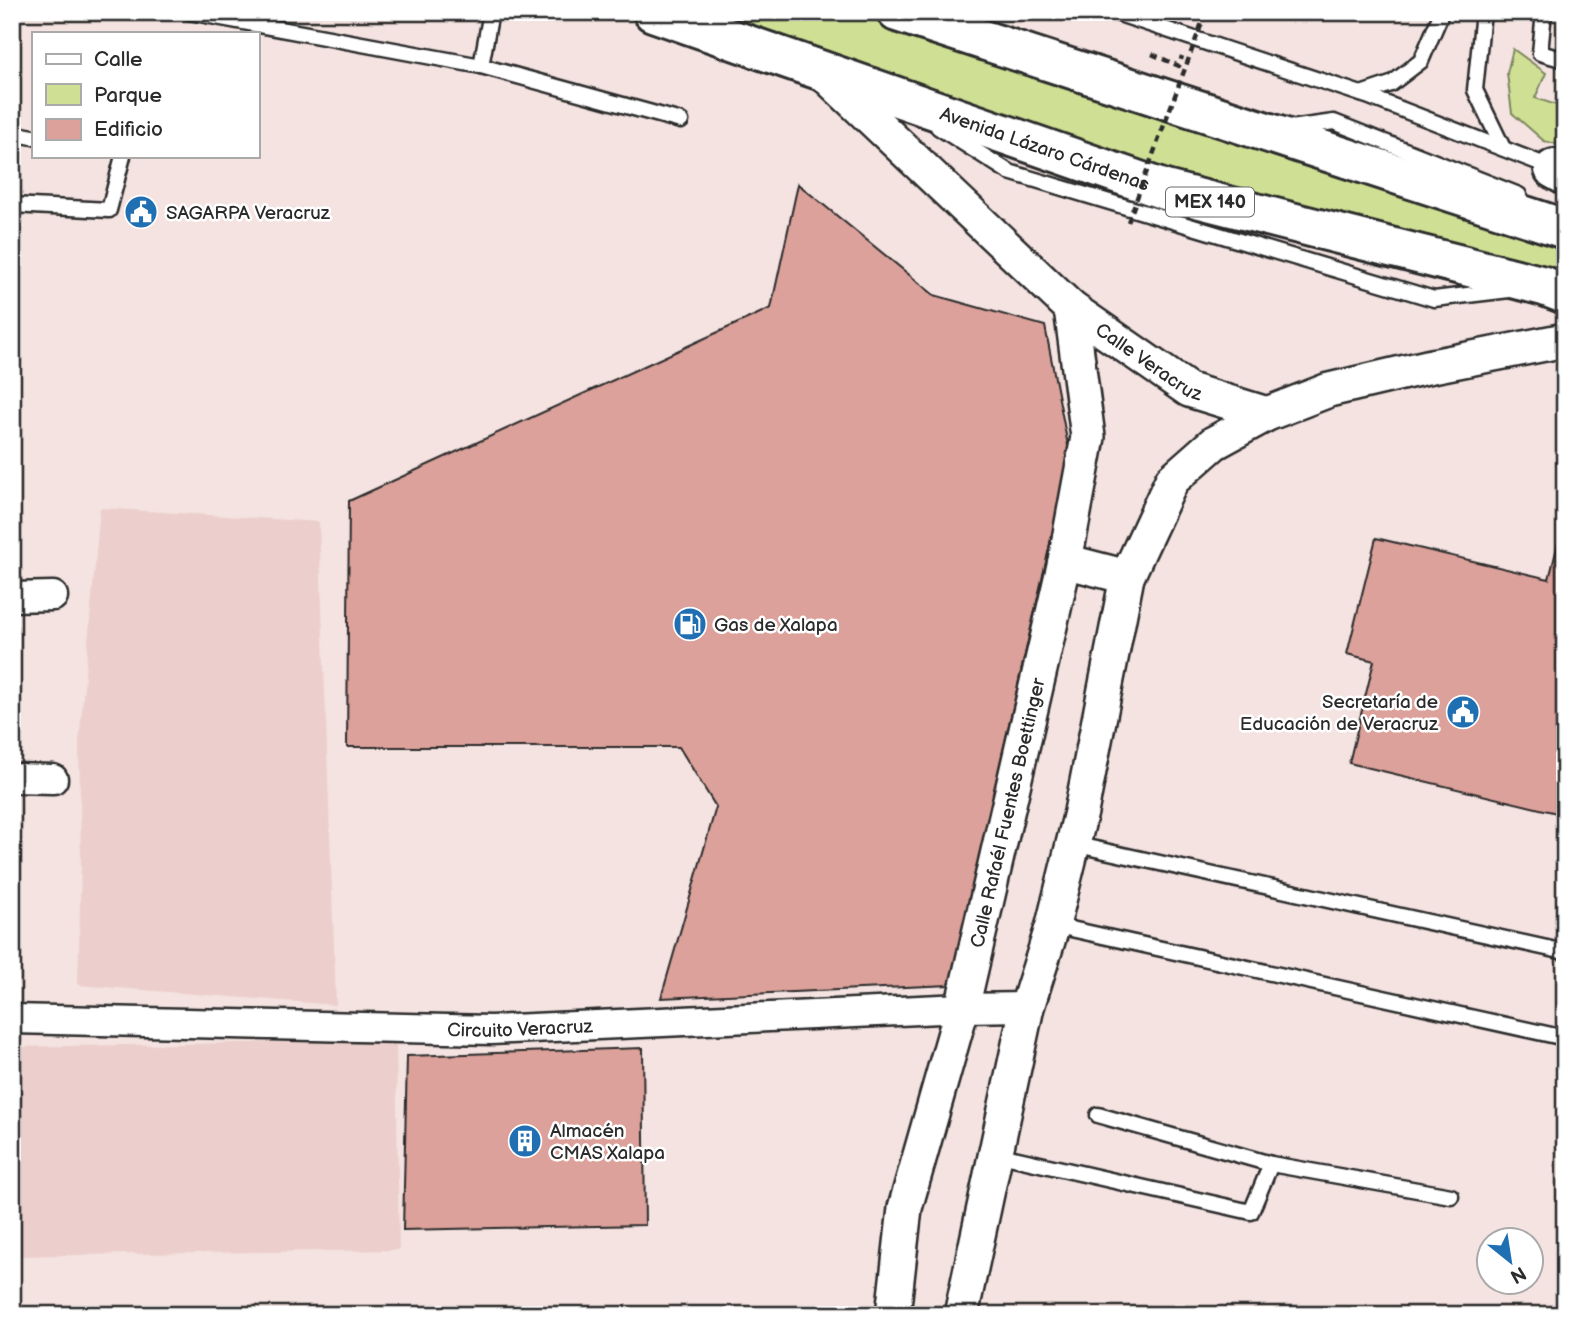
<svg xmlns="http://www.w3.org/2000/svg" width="1577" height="1327" viewBox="0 0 1577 1327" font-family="'Balsamiq Sans',sans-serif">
  <rect width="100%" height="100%" fill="#f4e3e1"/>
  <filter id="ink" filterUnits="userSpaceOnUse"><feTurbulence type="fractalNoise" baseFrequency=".0143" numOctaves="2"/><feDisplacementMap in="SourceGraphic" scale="14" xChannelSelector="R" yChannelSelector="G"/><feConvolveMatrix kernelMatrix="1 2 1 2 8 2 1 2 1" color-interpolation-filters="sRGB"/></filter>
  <g filter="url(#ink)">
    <g fill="#eccfcc">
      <polygon points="100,508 319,522 336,1005 78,985 81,863 79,742"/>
      <polygon points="396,1040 399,1250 12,1256 12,1047"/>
    </g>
    <g fill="#cfe094" stroke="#7d8660" stroke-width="2">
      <polygon points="677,12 867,12 1384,188 1565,245 1565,299"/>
      <polygon points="1513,49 1546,73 1535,98 1565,108 1565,146 1544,141 1512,113 1507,73"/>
    </g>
    <g fill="#dba19a" stroke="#2b2b2b" stroke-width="2">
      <polygon points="798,184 934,295 1045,326 1070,456 950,985 661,998 716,807 679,747 347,747 349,501 771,308"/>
      <polygon points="1565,516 1565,815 1349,763 1374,661 1347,654 1376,538 1549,579"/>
      <polygon points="643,1048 645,1225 403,1230 407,1056"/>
    </g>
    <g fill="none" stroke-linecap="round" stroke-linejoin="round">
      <defs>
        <g id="service">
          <polyline points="189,12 481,66 681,121"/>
          <polyline points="1113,12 1367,96 1553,168"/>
          <polyline points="1483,12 1475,90 1503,148"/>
          <polyline points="1544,12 1540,53 1565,60"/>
          <polyline points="481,66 491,12"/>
          <polyline points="1361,94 1391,84 1421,61 1439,19 1440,12"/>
          <polyline points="938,127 1009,172 1434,299 1509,290"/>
          <polyline points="1291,128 1334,122 1519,195"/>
          <polyline points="12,133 33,137"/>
          <polyline points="12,205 109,210 123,156"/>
          <polyline points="1073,844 1565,952"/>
          <polyline points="1053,925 1565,1038"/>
          <polyline points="1098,1115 1271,1164"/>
          <polyline points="996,1154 1251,1212 1271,1164 1451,1196"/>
        </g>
        <g id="minor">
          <polyline points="12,597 53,596"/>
          <polyline points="12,778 53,779"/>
          <path id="s1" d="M12,1019L491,1030L962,1008L1027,1007"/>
        </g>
        <g id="tertiary">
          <path id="s2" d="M822,72L1071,308L1189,390L1267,414"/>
          <polyline points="1065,561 1127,577"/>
          <path id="s3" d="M893,1315L905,1208L962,1008L1065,561L1088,437L1071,308"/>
          <polyline points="961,1315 1027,1007 1053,925 1081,812 1127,577 1172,480 1214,443 1267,414 1329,390 1427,367 1565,340"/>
        </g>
        <g id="trunk">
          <path id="s4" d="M653,12L1165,190L1544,286L1565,294"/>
          <polyline points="897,12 1565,229"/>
          <polyline points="1554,169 1565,175"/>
        </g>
      </defs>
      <use href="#service" stroke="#2b2b2b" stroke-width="19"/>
      <use href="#minor" stroke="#2b2b2b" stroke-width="33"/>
      <use href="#tertiary" stroke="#2b2b2b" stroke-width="38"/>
      <use href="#trunk" stroke="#2b2b2b" stroke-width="44"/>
      <polyline stroke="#2b2b2b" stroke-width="4.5" stroke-dasharray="7 5" stroke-linecap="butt" points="1152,54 1179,66 1182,56"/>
      <use href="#service" stroke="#fff" stroke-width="14"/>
      <use href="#minor" stroke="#fff" stroke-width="28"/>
      <use href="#tertiary" stroke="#fff" stroke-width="33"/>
      <use href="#trunk" stroke="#fff" stroke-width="38"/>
      <polyline stroke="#2b2b2b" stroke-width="4.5" stroke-dasharray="7 5" stroke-linecap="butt" points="1128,222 1206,12"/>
    </g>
  </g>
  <defs>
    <symbol id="civic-disc" viewBox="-11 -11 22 22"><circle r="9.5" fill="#1f6fb2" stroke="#fff"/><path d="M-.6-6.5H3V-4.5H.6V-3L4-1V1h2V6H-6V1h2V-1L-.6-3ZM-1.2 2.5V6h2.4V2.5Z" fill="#fff"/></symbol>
    <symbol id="fuel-disc" viewBox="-11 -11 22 22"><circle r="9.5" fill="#1f6fb2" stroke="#fff"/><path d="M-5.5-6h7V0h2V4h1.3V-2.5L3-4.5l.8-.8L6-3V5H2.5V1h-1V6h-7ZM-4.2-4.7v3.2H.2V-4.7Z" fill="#fff"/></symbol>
    <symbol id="building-disc" viewBox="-11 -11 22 22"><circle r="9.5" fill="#1f6fb2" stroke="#fff"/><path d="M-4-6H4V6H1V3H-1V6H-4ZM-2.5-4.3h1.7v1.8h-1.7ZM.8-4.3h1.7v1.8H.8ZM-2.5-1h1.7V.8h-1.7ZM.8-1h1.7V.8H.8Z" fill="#fff"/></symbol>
  </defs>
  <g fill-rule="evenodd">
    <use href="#civic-disc" x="122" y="193" width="38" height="38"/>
    <use href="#fuel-disc" x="671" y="605" width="38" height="38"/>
    <use href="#civic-disc" x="1444" y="693" width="38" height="38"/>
    <use href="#building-disc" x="506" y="1122" width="38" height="38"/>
  </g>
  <g text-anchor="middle" stroke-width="5" stroke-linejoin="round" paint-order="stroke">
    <rect fill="#fff" stroke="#6b6b6b" stroke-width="2" x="1166" y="187.5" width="88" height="29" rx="5"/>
    <g font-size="18" font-weight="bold" fill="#2b2b2b">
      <text x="1210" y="208">MEX 140</text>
    </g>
    <g font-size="19" fill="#2b2b2b" stroke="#fff">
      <text dy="7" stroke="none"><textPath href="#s4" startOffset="415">Avenida Lázaro Cárdenas</textPath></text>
      <text dy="7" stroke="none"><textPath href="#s2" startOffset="438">Calle Veracruz</textPath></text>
      <text dy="7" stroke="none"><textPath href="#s3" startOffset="516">Calle Rafaél Fuentes Boettinger</textPath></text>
      <text dy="7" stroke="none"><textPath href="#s1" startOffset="508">Circuito Veracruz</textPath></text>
    </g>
    <g font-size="19" fill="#2b2b2b" stroke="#fff" text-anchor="start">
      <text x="166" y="219">SAGARPA Veracruz</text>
      <text x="714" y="631">Gas de Xalapa</text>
      <text x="1438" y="708" text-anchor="end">Secretaría de<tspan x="1438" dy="22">Educación de Veracruz</tspan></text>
      <text x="550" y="1137">Almacén<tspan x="550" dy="22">CMAS Xalapa</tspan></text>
    </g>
  </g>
  <rect width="1577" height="1327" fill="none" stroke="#fff" stroke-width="42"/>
  <rect x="21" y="21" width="1535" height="1285" fill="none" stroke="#2b2b2b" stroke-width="2.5" filter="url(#ink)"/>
  <rect x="32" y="32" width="228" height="126" fill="#ffffff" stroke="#aaaaaa" stroke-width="2"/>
  <rect x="46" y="54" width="35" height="10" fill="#ffffff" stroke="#aaaaaa" stroke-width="2"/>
  <text x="94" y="66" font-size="21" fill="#2b2b2b">Calle</text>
  <rect x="46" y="84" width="35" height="21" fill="#cfe094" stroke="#aaaaaa" stroke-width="2"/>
  <text x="94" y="102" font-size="21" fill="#2b2b2b">Parque</text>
  <rect x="46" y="119" width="35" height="21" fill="#dba19a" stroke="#aaaaaa" stroke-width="2"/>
  <text x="94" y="136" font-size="21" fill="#2b2b2b">Edificio</text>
  <g transform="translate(1510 1261) rotate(150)"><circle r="33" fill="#ffffff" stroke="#aaaaaa" stroke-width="2"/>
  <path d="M0-5L12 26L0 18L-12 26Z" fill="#1f6fb2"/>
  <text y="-10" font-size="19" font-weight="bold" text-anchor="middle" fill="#2b2b2b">N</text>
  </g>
</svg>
